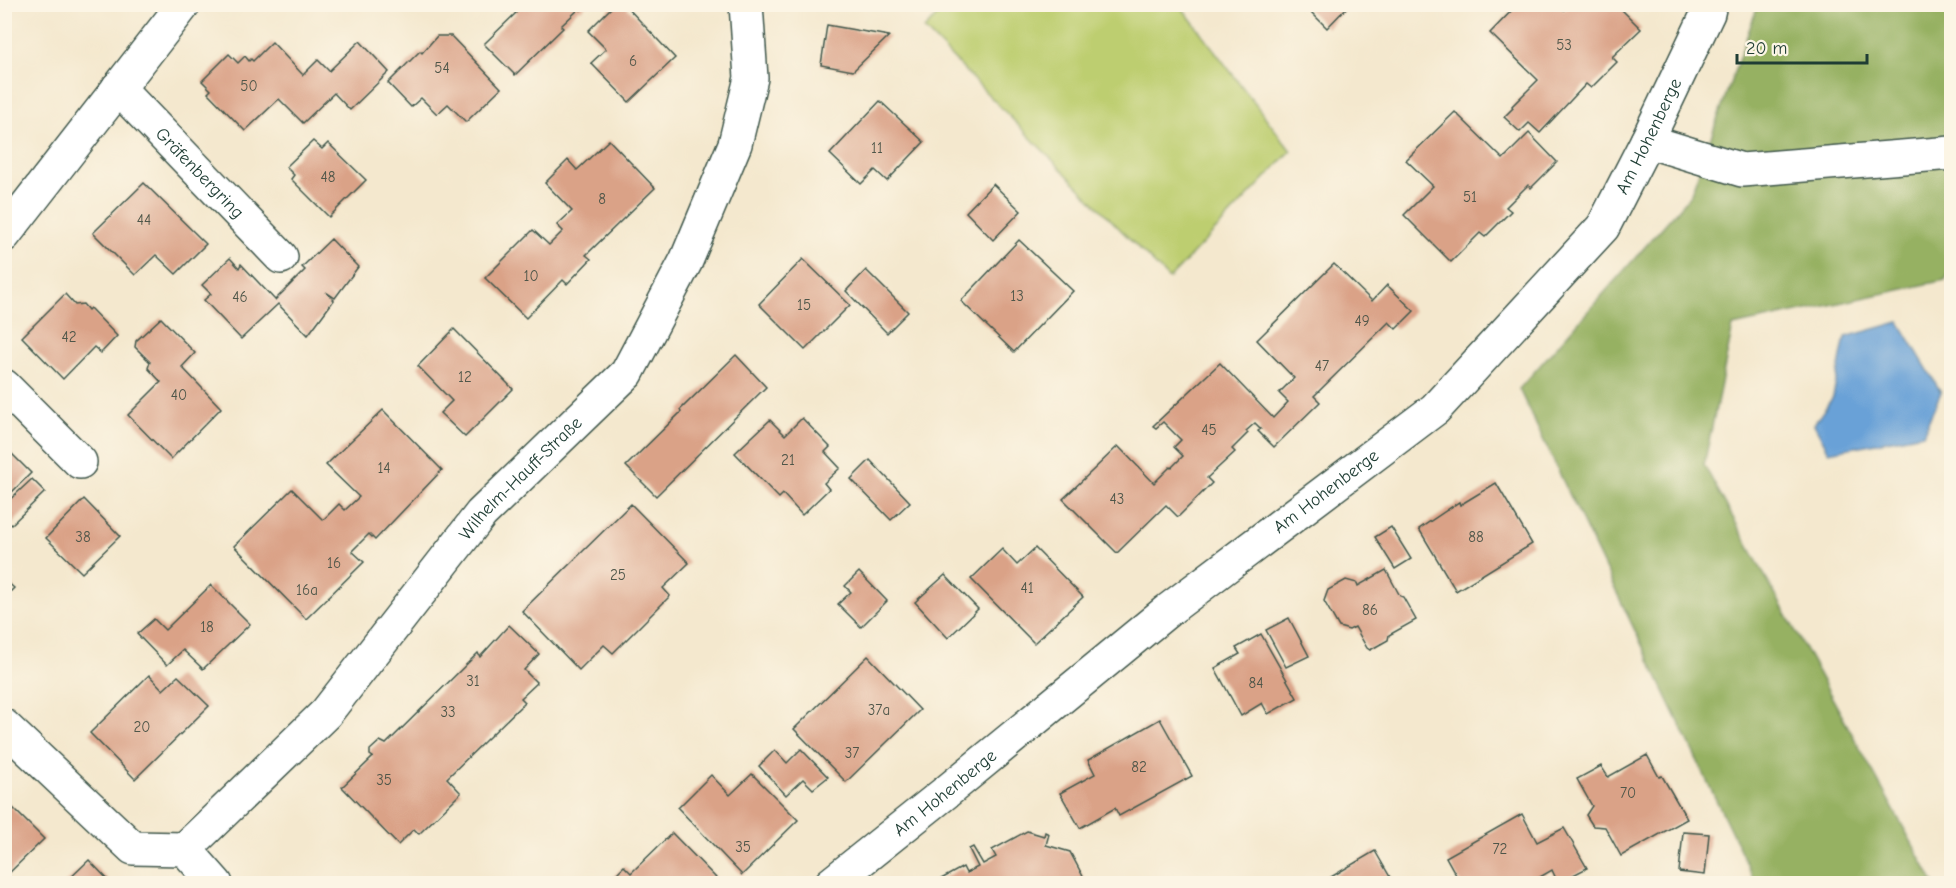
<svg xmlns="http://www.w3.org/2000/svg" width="1956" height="888" viewBox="0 0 1956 888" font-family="'Comic Neue',sans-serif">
  <rect width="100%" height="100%" fill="#fcf5e5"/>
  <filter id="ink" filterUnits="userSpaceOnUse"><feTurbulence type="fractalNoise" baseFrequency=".0167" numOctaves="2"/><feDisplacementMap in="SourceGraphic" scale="12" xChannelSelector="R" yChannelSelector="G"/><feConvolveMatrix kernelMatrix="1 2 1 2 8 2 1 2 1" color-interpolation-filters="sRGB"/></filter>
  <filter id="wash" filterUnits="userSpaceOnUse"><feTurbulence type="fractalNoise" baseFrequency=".008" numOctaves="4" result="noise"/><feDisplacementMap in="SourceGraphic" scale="24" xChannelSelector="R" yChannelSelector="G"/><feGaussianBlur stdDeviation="1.35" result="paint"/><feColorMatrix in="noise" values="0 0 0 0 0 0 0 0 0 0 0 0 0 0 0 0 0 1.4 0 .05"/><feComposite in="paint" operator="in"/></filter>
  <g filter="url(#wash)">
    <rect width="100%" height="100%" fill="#f4e8ce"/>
    <polygon fill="#bdce70" stroke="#6e8652" stroke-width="1.5" points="948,5 1180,5 1291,151 1169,279 924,29"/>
    <polygon fill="#96b162" stroke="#5a774b" stroke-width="1.5" points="1758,5 1951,5 1951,270 1945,280 1733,326 1704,465 1934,883 1756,883 1519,389 1690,196"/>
    <polygon fill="#69a1d7" stroke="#446f86" stroke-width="1.5" points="1899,322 1941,392 1923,434 1829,452 1814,424 1833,397 1845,337"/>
    <g id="blocks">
      <g fill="#daa287">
        <polygon points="508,4 587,4 581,10 580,8 561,26 563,28 515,75 484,44 516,13"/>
        <polygon points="615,4 624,4 675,58 629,102 591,63 606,49 588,31"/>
        <polygon points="1303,4 1350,4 1327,28"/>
        <polygon points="1518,4 1558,4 1564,10 1570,4 1616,4 1641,29 1612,57 1617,62 1591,88 1586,84 1540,133 1529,123 1520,132 1504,117 1513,108 1512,106 1538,80 1490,33"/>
        <polygon points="827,25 889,36 853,71 821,65"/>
        <polygon points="437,36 451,36 501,88 466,122 448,104 437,114 421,98 411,107 388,83 420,51 422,53"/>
        <polygon points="360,41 389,72 350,110 334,93 303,123 279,99 245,131 208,93 211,90 202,81 229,54 238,63 245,56 249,61 251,59 253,61 272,42 303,75 318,60 329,71"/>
        <polygon points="880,101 924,142 887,181 875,170 861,184 830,154"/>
        <polygon points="1455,112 1503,159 1529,133 1557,162 1531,188 1528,185 1506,207 1511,211 1485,237 1480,233 1451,262 1404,215 1433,186 1406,160"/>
        <polygon points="609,140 655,188 586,255 591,259 567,284 563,280 526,318 485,278 533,230 549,245 563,231 557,225 572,211 545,183 568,160 577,170"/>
        <polygon points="313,141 322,149 328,143 366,180 329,217 291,179 294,175 286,167"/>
        <polygon points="144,183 206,244 176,274 156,255 135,275 93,233"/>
        <polygon points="993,184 1021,211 993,240 966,212"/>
        <polygon points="331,239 358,267 335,298 326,292 334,300 308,335 278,304 241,339 204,300 211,294 202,285 230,258 239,268 241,264 275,300 305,270 302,267"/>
        <polygon points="1019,240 1073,291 1014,352 961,301"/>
        <polygon points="803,259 850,305 805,350 759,304"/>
        <polygon points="1334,264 1372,301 1387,285 1414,311 1396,329 1389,322 1314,396 1320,402 1274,447 1258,431 1261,429 1255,423 1246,431 1248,433 1232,449 1235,452 1207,478 1212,483 1178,517 1166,505 1117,553 1063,499 1118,446 1154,483 1170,467 1171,468 1183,456 1174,447 1181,440 1163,422 1156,428 1153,426 1220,363 1273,418 1288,402 1279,393 1294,378 1257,340"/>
        <polygon points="866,270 908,312 887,333 846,291"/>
        <polygon points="65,294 75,305 83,304 88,310 90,308 117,336 101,353 94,347 63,379 22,337"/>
        <polygon points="161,318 195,353 182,367 221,408 171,459 128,415 161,382 148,368 150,362 135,347 136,341"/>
        <polygon points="454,329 513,389 465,437 440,413 452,401 418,366"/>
        <polygon points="736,355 766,387 656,496 626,466 681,412 680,410"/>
        <polygon points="383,410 442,470 375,540 369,534 352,551 364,562 306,619 234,546 292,489 323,520 339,504 345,510 359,497 326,465"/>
        <polygon points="802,418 830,447 825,452 840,468 824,483 829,489 802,515 783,494 779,498 735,453 770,420 785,435"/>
        <polygon points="4,446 31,473 10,494 8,491 4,495"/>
        <polygon points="870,460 910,502 891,520 851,479"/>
        <polygon points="32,479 45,492 11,525 4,518 4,505"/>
        <polygon points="1496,483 1532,544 1456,591 1419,529 1459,502 1460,505"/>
        <polygon points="84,499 120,536 82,573 46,538"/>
        <polygon points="631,504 689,563 663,588 670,596 613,653 604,645 579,670 522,611"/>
        <polygon points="1391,527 1411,559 1395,569 1375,537"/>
        <polygon points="1035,548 1083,597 1034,643 971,579 1002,549 1017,565"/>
        <polygon points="1386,570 1400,596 1403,597 1416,620 1389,635 1388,640 1370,650 1367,648 1355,627 1349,630 1339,627 1324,601 1328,590 1346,580 1357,583 1358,586"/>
        <polygon points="859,572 887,601 861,627 838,604 851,592 845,586"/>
        <polygon points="945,575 978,609 948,638 915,602"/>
        <polygon points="4,579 14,588 4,598"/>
        <polygon points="211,585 250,624 203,669 183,650 167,665 137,634 154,619 165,630"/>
        <polygon points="1289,618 1309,656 1286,667 1266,630"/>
        <polygon points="509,625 539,654 524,670 537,683 521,698 525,702 447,778 461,793 419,834 414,829 398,845 342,787 373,757 370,755 370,750 380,741 386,744 478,653 480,657"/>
        <polygon points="1261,634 1297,698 1268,714 1262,703 1241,716 1215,668 1240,654 1236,648"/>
        <polygon points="868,656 920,710 846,782 794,729"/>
        <polygon points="149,675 163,690 178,676 209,706 135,779 90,733"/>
        <polygon points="1160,719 1192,776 1119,816 1115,808 1080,828 1060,793 1095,774 1088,760"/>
        <polygon points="801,749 828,777 813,789 803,779 786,795 759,766 775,750 787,763"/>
        <polygon points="1647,755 1659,777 1662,776 1687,819 1621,856 1605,827 1593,826 1586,815 1592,806 1577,779 1601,766 1608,777"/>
        <polygon points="752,774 798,820 742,875 678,808 711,775 730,795"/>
        <polygon points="4,799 44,839 4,878"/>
        <polygon points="1522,814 1537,842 1564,828 1587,868 1558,883 1552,870 1528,884 1461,884 1446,857"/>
        <polygon points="1027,831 1044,836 1045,832 1049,834 1046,845 1070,852 1087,884 932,884 963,867 966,873 978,867 969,849 973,847 983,864 996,857 992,850"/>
        <polygon points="1683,832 1709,834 1705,875 1679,872"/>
        <polygon points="672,833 716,878 710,884 606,884 624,866 631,873"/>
        <polygon points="1375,851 1394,884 1319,884"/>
        <polygon points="89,860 112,884 64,884"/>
      </g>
    </g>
  </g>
  <g filter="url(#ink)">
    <use href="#blocks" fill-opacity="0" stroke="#3f574b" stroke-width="1.5"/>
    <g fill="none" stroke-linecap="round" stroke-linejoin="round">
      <defs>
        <g id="minor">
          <path id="s1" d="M118,88L281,257"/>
          <polyline points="1647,141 1742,170 1952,153"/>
          <polyline points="4,235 184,4"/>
          <polyline points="4,386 80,462"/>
          <polyline points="4,726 133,848 185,849"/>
          <path id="s2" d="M216,884L185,849L326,713L481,514L627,373L686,261L735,144L751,78L746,4"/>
          <path id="s3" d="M831,884L945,793L1167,611L1435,409L1603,227L1647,141L1708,13L1710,4"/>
        </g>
      </defs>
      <use href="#minor" stroke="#3f574b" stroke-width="36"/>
      <use href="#minor" stroke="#fff" stroke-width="33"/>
    </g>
  </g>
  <g text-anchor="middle" stroke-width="4.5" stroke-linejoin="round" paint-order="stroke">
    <g font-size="15" fill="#4e5649">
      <text x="1564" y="50">53</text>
      <text x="633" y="66">6</text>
      <text x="442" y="73">54</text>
      <text x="249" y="91">50</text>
      <text x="877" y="153">11</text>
      <text x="328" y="182">48</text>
      <text x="1470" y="202">51</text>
      <text x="602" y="204">8</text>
      <text x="144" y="225">44</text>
      <text x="531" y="281">10</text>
      <text x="1017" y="301">13</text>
      <text x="240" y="302">46</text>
      <text x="804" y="310">15</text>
      <text x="1362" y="326">49</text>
      <text x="69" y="342">42</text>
      <text x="1322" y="371">47</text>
      <text x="465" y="382">12</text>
      <text x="179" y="400">40</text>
      <text x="1209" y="435">45</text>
      <text x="788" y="465">21</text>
      <text x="384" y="473">14</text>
      <text x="1117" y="504">43</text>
      <text x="83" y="542">38</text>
      <text x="1476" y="542">88</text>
      <text x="334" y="568">16</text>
      <text x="618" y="580">25</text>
      <text x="1027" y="593">41</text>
      <text x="307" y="595">16a</text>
      <text x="1370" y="615">86</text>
      <text x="207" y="632">18</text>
      <text x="473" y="686">31</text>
      <text x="1256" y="688">84</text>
      <text x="879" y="715">37a</text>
      <text x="448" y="717">33</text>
      <text x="142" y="732">20</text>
      <text x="852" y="758">37</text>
      <text x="1139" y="772">82</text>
      <text x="384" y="785">35</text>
      <text x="1628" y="798">70</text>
      <text x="743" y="852">35</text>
      <text x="1500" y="854">72</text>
    </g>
    <g font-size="18" fill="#1f3d34" stroke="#fcf5e5">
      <text dy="6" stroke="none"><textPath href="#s3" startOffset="1118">Am Hohenberge</textPath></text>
      <text dy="6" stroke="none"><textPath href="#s1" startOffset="118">Gräfenbergring</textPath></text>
      <text dy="6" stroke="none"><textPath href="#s2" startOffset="548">Wilhelm-Hauff-Straße</textPath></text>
      <text dy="6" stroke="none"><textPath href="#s3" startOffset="632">Am Hohenberge</textPath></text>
      <text dy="6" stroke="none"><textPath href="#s3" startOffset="146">Am Hohenberge</textPath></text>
    </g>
  </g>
  <rect width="1956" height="888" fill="none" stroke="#fcf5e5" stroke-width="24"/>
  <path d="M1737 54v9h130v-9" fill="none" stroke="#1f3d34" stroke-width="3"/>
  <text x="1746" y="54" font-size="18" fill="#1f3d34" stroke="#fcf5e5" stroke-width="4.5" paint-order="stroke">20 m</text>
</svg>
